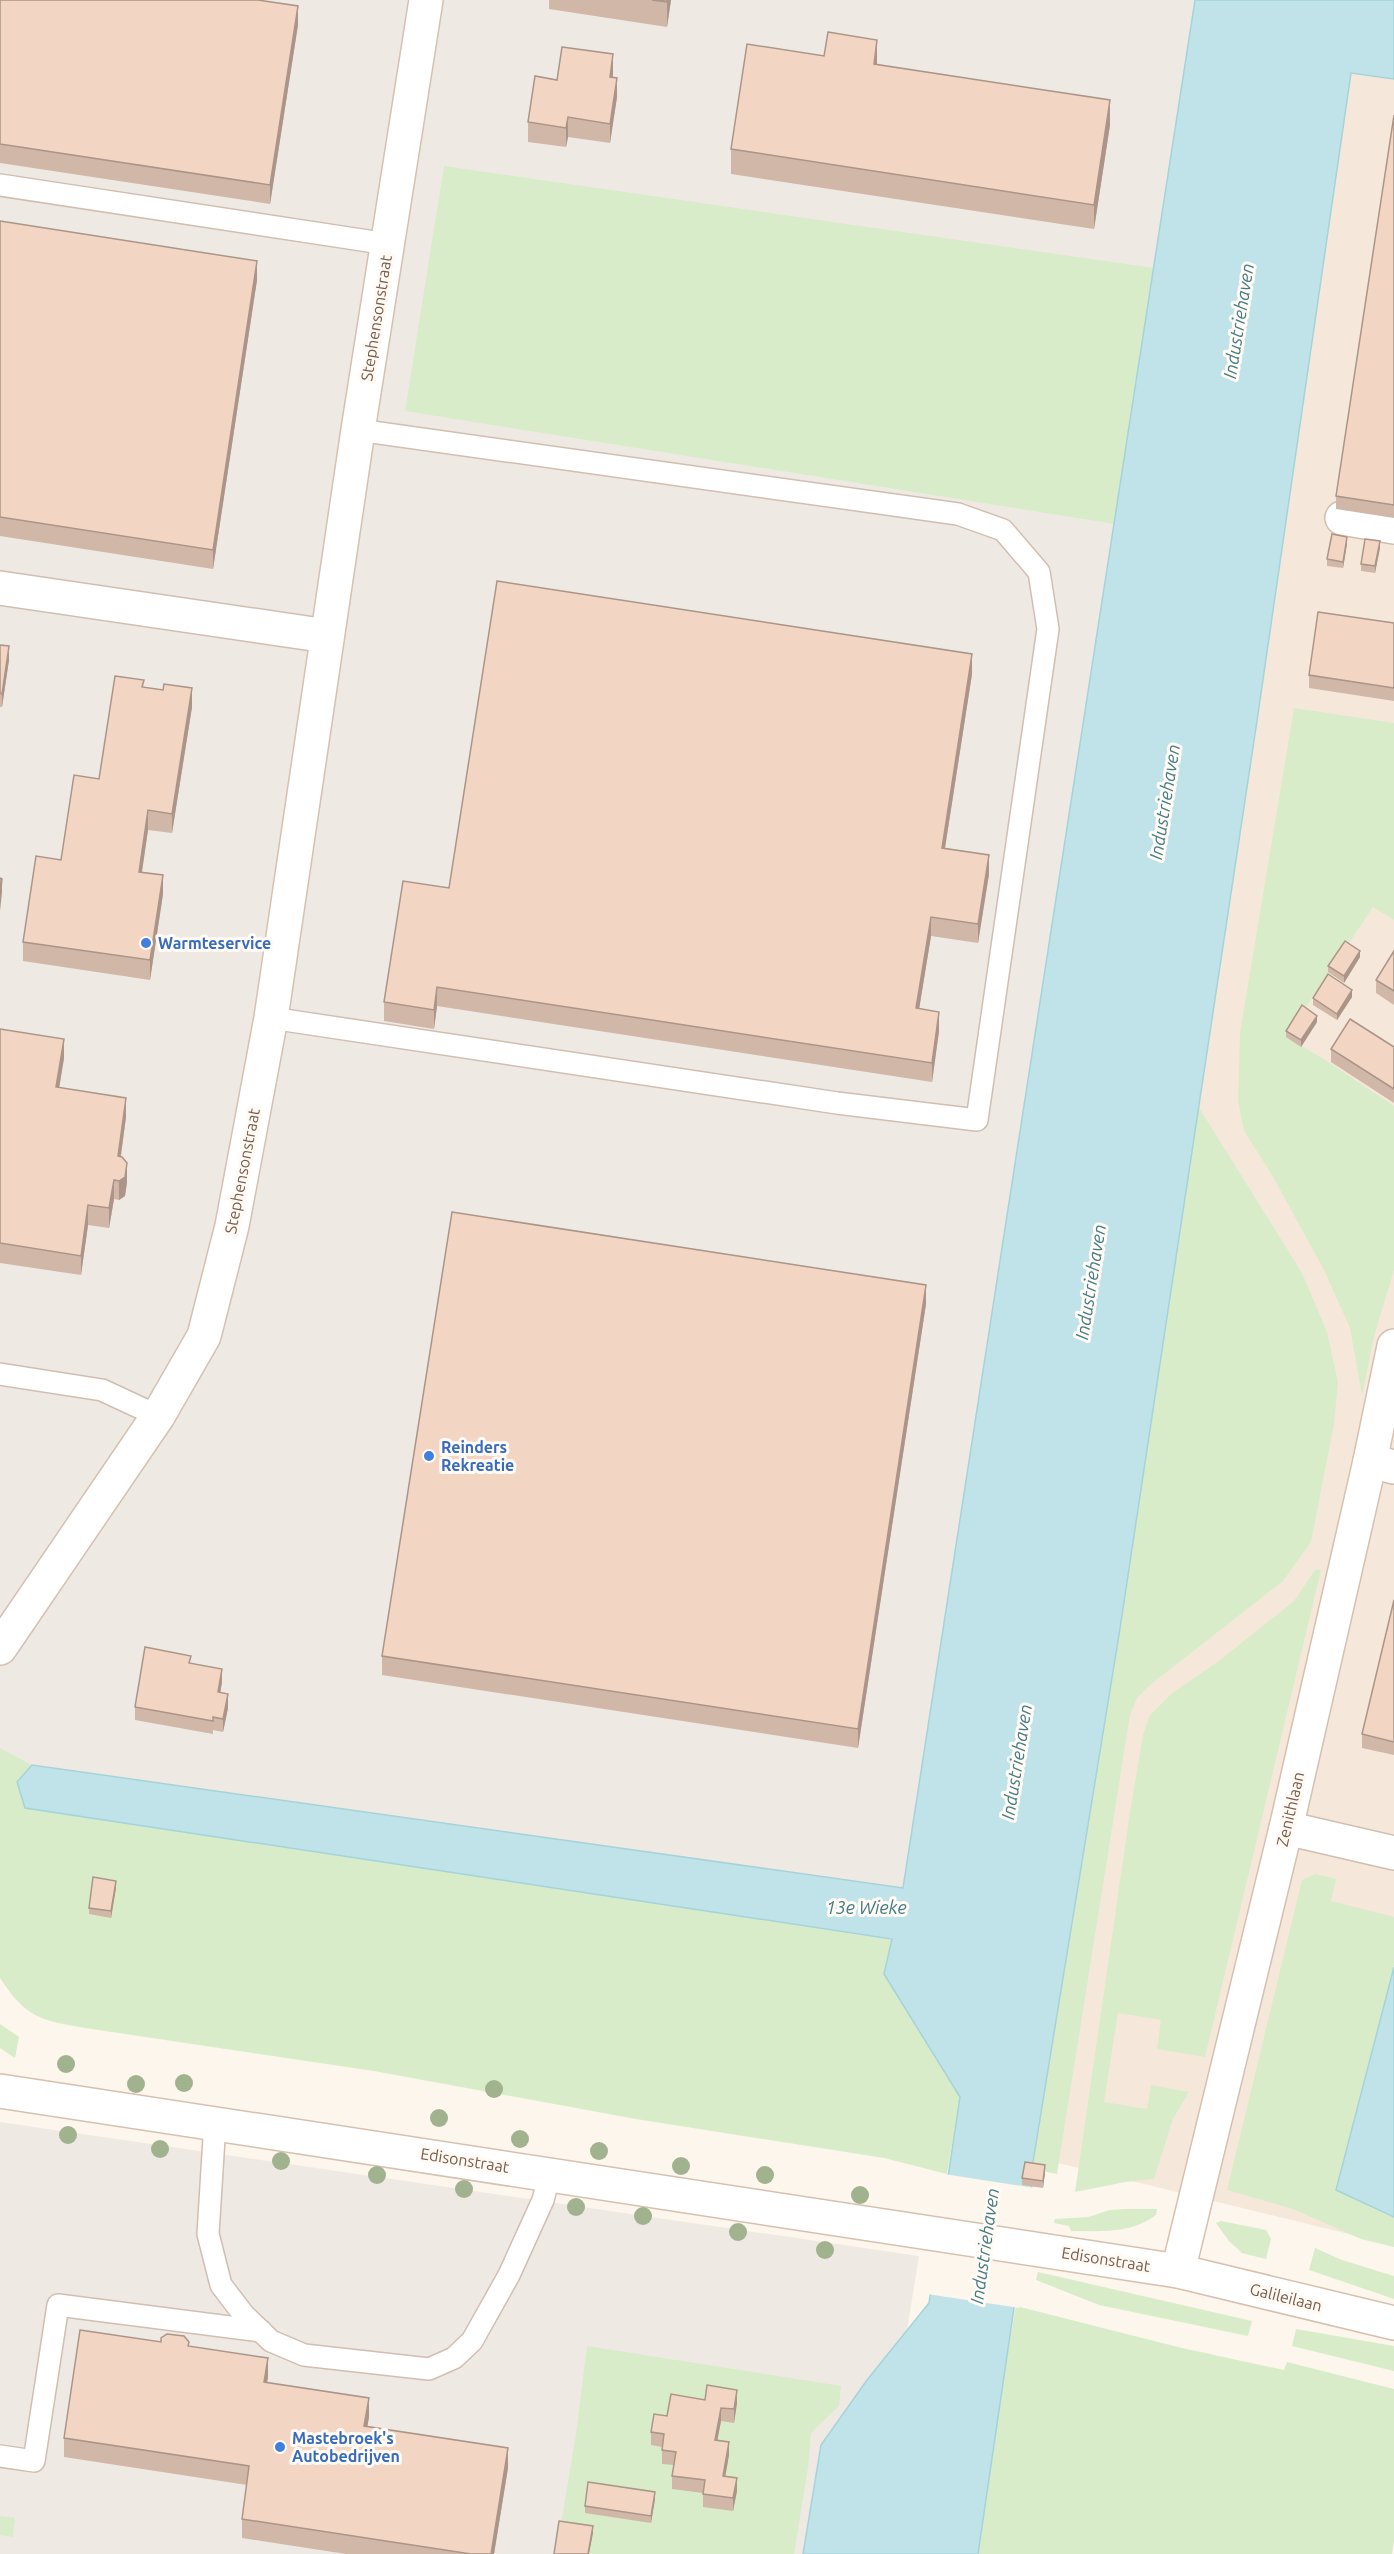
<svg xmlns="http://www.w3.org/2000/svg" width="1394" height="2554" viewBox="0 0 1394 2554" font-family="Ubuntu,sans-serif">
  <rect width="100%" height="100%" fill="#fdf6ec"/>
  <polygon fill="#f5e8da" points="1337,0 1394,0 1394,2245 1025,2155"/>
  <g fill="#efe9e4">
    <polygon points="0,0 1214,0 915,1914 0,1767"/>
    <polygon points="0,2122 919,2256 871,2554 0,2554"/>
  </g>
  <g fill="#d8ecc9">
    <polygon points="444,166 1154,268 1115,524 405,411"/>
    <polygon points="1294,708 1394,723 1394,920 1373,907 1286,1037 1322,1058 1394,1106 1394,1270 1374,1336 1362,1396 1350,1328 1324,1270 1272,1175 1244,1131 1238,1101 1240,1033"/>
    <polygon points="1198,1106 1302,1273 1327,1332 1338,1382 1334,1424 1311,1542 1283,1581 1150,1685 1137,1698 1130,1715 1057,2174 1032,2169 1119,1635"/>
    <polygon points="1315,1570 1321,1570 1205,2057 1157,2049 1161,2020 1118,2013 1104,2102 1147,2109 1151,2085 1189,2092 1173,2119 1154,2179 1125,2182 1075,2192 1130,1812 1143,1735 1150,1715 1171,1694 1220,1660 1294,1601"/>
    <path d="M0,1748L32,1765L17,1782L893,1939L960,2097L947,2174L884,2158L636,2119L374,2071L85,2028C40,2020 26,2018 0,1978Z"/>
    <polygon points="1315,1874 1336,1879 1331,1901 1394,1917 1394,1967 1336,2190 1394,2217 1394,2247 1361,2239 1293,2209 1227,2190 1302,1880"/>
    <polygon points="0,2024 19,2037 15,2058 0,2048"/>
    <path d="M1126,2209H1157L1156,2215C1131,2234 1101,2231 1071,2231L1069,2226L1054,2223L1055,2219L1088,2217L1110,2210Z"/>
    <polygon points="1221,2221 1266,2230 1271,2239 1266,2259 1242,2253 1229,2241 1216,2223"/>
    <polygon points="1315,2248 1342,2260 1394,2276 1394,2299 1309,2270"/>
    <polygon points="1038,2272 1252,2321 1248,2336 1099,2305 1036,2280"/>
    <polygon points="1016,2306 1182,2348 1284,2370 1287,2362 1394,2389 1394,2540 1392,2554 978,2554 1004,2371"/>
    <polygon points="1296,2329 1394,2346 1394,2371 1292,2346"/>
    <polygon points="587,2346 841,2386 839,2406 811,2433 808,2468 794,2554 556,2554 576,2434"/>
    <polygon points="0,2516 15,2518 13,2537 0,2535"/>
  </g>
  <g fill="#bfe3e8" stroke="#a5d3da" stroke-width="1.5">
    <polygon points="1195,0 1394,0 1394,79 1351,73 1257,721 1119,1635 1032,2168 1032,2185 978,2554 803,2554 821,2445 867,2380 929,2303 960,2097 884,1974 892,1939 25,1808 17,1782 32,1765 903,1888"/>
    <polygon points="1394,1967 1394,2217 1336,2190"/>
  </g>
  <polygon fill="#fdf6ec" points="944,2174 1035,2188 1019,2308 927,2294"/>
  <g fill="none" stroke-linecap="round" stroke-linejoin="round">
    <defs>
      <g id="lane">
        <polyline points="0,185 388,244"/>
        <polyline points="271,1018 837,1103 977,1120 1048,629 1039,572 1003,530 958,514 358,430"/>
        <polyline points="0,1374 102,1390 158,1416"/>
        <polyline points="215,2122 208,2234 221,2285 244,2315 271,2341 304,2355 429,2369 454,2358 472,2341 509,2275 543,2200 550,2173"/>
        <polyline points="0,2456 34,2461 58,2305 261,2331"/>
      </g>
      <g id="street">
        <polyline points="1342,518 1394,527"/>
        <polyline points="0,588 327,636"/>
        <polyline points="1370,1461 1394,1467"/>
        <polyline points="1286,1828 1394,1853"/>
      </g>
      <g id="secondary">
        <polyline points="0,1648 158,1416 204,1336 232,1226 271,1018 358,430 426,0"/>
        <polyline points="0,2091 1178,2271 1394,2323"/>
        <polyline points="1178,2271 1286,1828 1370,1461 1394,1346"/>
      </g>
    </defs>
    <use href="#lane" stroke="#d1beb0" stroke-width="24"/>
    <use href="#street" stroke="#d1beb0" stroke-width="36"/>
    <use href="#secondary" stroke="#d6c0b0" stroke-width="36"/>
    <use href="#lane" stroke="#fff" stroke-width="21"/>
    <use href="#street" stroke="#fff" stroke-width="33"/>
    <use href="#secondary" stroke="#fff" stroke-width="33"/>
  </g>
  <g fill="#a0b28e">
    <circle cx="66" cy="2064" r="9"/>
    <circle cx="184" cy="2083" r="9"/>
    <circle cx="136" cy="2084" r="9"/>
    <circle cx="494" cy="2089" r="9"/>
    <circle cx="439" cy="2118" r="9"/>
    <circle cx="68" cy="2135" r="9"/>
    <circle cx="520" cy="2139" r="9"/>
    <circle cx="160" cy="2149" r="9"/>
    <circle cx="599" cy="2151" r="9"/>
    <circle cx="281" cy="2161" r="9"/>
    <circle cx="681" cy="2166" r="9"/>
    <circle cx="377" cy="2175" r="9"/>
    <circle cx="765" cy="2175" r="9"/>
    <circle cx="464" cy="2189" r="9"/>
    <circle cx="860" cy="2195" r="9"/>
    <circle cx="576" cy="2207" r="9"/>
    <circle cx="643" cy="2216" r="9"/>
    <circle cx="738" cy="2232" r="9"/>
    <circle cx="825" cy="2250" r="9"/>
  </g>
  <g fill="#d1b7a8">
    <polygon points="0,0 298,25 270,204 0,163"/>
    <polygon points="549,0 671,0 667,27 549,9"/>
    <polygon points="824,56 877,65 1110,125 1094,229 731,174 731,149"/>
    <polygon points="613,74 612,77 617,97 610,143 568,137 566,147 528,142 528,122 557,80"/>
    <polygon points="1394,115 1394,518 1336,509 1336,496"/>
    <polygon points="0,221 257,280 213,569 0,536"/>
    <polygon points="1347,544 1343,568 1327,566 1327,559"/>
    <polygon points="1380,548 1375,573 1361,571 1361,564"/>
    <polygon points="1394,623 1394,701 1309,688 1309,675"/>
    <polygon points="0,645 9,660 2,707 0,707"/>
    <polygon points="972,674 945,848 989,874 978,943 931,936 919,1009 939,1031 932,1082 437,1006 434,1029 384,1021 384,1002 449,888"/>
    <polygon points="144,687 192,707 172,833 148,830 142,872 163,894 150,980 23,961 23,942 99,779"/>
    <polygon points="1394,951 1394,1005 1376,993 1376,980"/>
    <polygon points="1360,957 1344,983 1328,972 1328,966"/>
    <polygon points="1352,997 1337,1020 1313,1005 1313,998"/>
    <polygon points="1317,1022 1301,1047 1286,1037 1286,1031"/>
    <polygon points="0,1029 64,1058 59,1088 126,1117 121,1156 127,1182 125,1196 119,1200 114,1199 109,1228 88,1225 81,1275 0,1263"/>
    <polygon points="1394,1047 1394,1103 1331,1062 1331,1049"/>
    <polygon points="926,1304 858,1748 382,1675 382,1656"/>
    <polygon points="1394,1600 1394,1755 1362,1748 1362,1734"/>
    <polygon points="191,1664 222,1682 220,1693 228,1708 223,1732 213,1730 213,1734 135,1720 135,1707"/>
    <polygon points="116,1888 111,1918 89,1914 89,1908"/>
    <polygon points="1045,2172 1043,2188 1022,2185 1022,2178"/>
    <polygon points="161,2342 189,2346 268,2377 267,2382 369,2417 367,2427 508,2468 494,2554 346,2554 242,2538 242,2519 247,2485 64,2457 64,2438"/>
    <polygon points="705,2400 737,2403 734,2423 721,2421 717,2440 729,2455 725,2476 737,2491 733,2511 703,2507 703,2493 672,2489 672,2476 674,2465 662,2464 662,2447 651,2445 651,2432"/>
    <polygon points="655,2499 651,2523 585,2513 585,2506"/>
  </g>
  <g fill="#aa9588">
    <polygon points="667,0 671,0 667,27"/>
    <polygon points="298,6 298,25 270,204 270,185"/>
    <polygon points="877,40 877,64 874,64"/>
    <polygon points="613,54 613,74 610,96 610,77"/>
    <polygon points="617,78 617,97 610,143 610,124"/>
    <polygon points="1110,100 1110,125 1094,229 1094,205"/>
    <polygon points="568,117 568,137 566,147 566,128"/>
    <polygon points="257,261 257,280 213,569 213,550"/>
    <polygon points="1347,537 1347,544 1343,568 1343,562"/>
    <polygon points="1380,541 1380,548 1375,573 1375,566"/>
    <polygon points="9,646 9,660 2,707 2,694"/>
    <polygon points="972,654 972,674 942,867 942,848"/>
    <polygon points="192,688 192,707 172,833 172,814"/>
    <polygon points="148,810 148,830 139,891 139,872"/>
    <polygon points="989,855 989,874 978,943 978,924"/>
    <polygon points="163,875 163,894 150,980 150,960"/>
    <polygon points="2,879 2,892 0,911 0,897"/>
    <polygon points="931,917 931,936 916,1028 916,1008"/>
    <polygon points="1360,951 1360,957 1344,983 1344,976"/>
    <polygon points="437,987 437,1006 434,1029 434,1010"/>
    <polygon points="1352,990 1352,997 1337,1020 1337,1014"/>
    <polygon points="939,1012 939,1031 932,1082 932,1063"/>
    <polygon points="1317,1016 1317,1022 1301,1047 1301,1040"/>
    <polygon points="64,1039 64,1058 56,1107 56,1087"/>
    <polygon points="126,1098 126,1117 118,1175 118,1156"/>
    <polygon points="127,1163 127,1182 125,1196 119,1200 119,1181"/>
    <polygon points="114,1180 114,1199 109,1228 109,1208"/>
    <polygon points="88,1205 88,1225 81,1275 81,1256"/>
    <polygon points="926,1285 926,1304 858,1748 858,1729"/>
    <polygon points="222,1669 222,1682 218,1706 218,1692"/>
    <polygon points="228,1694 228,1708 223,1732 223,1719"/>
    <polygon points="116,1881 116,1888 111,1918 111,1911"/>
    <polygon points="1045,2165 1045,2172 1043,2188 1043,2181"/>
    <polygon points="268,2358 268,2377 264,2401 264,2382"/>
    <polygon points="737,2390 737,2403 734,2423 734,2409"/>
    <polygon points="369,2398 369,2417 364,2446 364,2426"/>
    <polygon points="721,2408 721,2421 715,2453 715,2440"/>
    <polygon points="729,2442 729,2455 723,2489 723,2476"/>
    <polygon points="508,2448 508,2468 494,2554 491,2554"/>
    <polygon points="737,2478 737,2491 733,2511 733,2498"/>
    <polygon points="655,2492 655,2499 651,2523 651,2516"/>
    <polygon points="593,2526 593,2533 589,2554 588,2554"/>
  </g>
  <g fill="#f3d5c3" stroke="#aa9588" stroke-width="1.5">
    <polygon points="0,0 258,0 298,6 270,185 0,144"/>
    <polygon points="652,0 667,0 667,2"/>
    <polygon points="828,32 877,40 874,64 1110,100 1094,205 731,149 747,44 824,56"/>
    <polygon points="562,47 613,54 610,77 617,78 610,124 568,117 566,128 528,122 535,76 557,80"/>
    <polygon points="1394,115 1394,505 1336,496"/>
    <polygon points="0,221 257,261 213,550 0,517"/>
    <polygon points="1332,534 1347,537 1343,562 1327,559"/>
    <polygon points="1365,539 1380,541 1375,566 1361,564"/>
    <polygon points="497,581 972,654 942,848 989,855 978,924 931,917 916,1008 939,1012 932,1063 437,987 434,1010 384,1002 403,881 449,888"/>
    <polygon points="1318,612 1394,623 1394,688 1309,675"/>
    <polygon points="0,645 9,646 2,694 0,693"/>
    <polygon points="115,676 144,680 142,687 163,690 164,684 192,688 172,814 148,810 139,872 163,875 150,960 23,942 36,856 61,860 74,775 99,779"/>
    <polygon points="0,878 2,879 0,897"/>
    <polygon points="1345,941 1360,951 1344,976 1328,966"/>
    <polygon points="1394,951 1394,991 1376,980"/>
    <polygon points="1328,974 1352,990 1337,1014 1313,998"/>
    <polygon points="1302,1005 1317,1016 1301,1040 1286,1031"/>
    <polygon points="1350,1019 1394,1047 1394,1089 1331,1049"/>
    <polygon points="0,1029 64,1039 56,1087 126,1098 118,1156 122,1157 127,1163 125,1177 119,1181 114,1180 109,1208 88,1205 81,1256 0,1243"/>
    <polygon points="452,1212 926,1285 858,1729 382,1656"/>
    <polygon points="1394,1600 1394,1742 1362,1734"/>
    <polygon points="145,1647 191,1656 189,1663 222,1669 218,1692 228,1694 223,1719 213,1717 213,1721 135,1707"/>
    <polygon points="93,1877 116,1881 111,1911 89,1908"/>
    <polygon points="1025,2162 1045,2165 1043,2181 1022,2178"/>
    <polygon points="80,2330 161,2342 161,2338 167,2334 184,2336 189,2342 188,2346 268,2358 264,2382 369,2398 364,2426 508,2448 491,2554 471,2554 242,2519 249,2466 64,2438"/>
    <polygon points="707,2385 737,2390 734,2409 721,2408 715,2440 729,2442 723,2476 737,2478 733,2498 703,2494 705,2480 672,2476 676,2452 662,2450 664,2434 651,2432 654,2414 667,2416 671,2394 705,2400"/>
    <polygon points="588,2482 655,2492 651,2516 585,2506"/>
    <polygon points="559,2521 593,2526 588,2554 554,2554"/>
  </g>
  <g fill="#3f7fe0" stroke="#fffaf3" stroke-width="2">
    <circle cx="146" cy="943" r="6"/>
    <circle cx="429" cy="1456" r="6"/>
    <circle cx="280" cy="2447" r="6"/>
  </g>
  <g text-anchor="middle" stroke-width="6" stroke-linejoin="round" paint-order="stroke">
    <g font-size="16" fill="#7a5c4d" stroke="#fffaf3">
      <text transform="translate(376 318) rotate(-81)" y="6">Stephensonstraat</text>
      <text transform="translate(242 1171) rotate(-79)" y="6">Stephensonstraat</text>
      <text transform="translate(1290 1809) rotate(-77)" y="6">Zenithlaan</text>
      <text transform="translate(465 2160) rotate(9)" y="6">Edisonstraat</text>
      <text transform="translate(1106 2259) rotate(9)" y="6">Edisonstraat</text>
      <text transform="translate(1286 2297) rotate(14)" y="6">Galileilaan</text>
    </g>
    <g font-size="16" font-weight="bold" fill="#366cbe" stroke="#fffaf3" text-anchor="start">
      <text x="158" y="949">Warmteservice</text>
      <text x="441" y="1453">Reinders<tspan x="441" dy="18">Rekreatie</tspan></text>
      <text x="292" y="2444">Mastebroek's<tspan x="292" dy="18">Autobedrijven</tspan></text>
    </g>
    <g font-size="18" font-style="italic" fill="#437c86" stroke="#fffaf3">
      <text transform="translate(1239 321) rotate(-81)" y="6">Industriehaven</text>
      <text transform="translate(1165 802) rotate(-81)" y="6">Industriehaven</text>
      <text transform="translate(1091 1282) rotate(-81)" y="6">Industriehaven</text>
      <text transform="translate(1017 1762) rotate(-81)" y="6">Industriehaven</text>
      <text x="866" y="1914">13e Wieke</text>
      <text transform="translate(985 2246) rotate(-82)" y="6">Industriehaven</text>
    </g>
  </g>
</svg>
